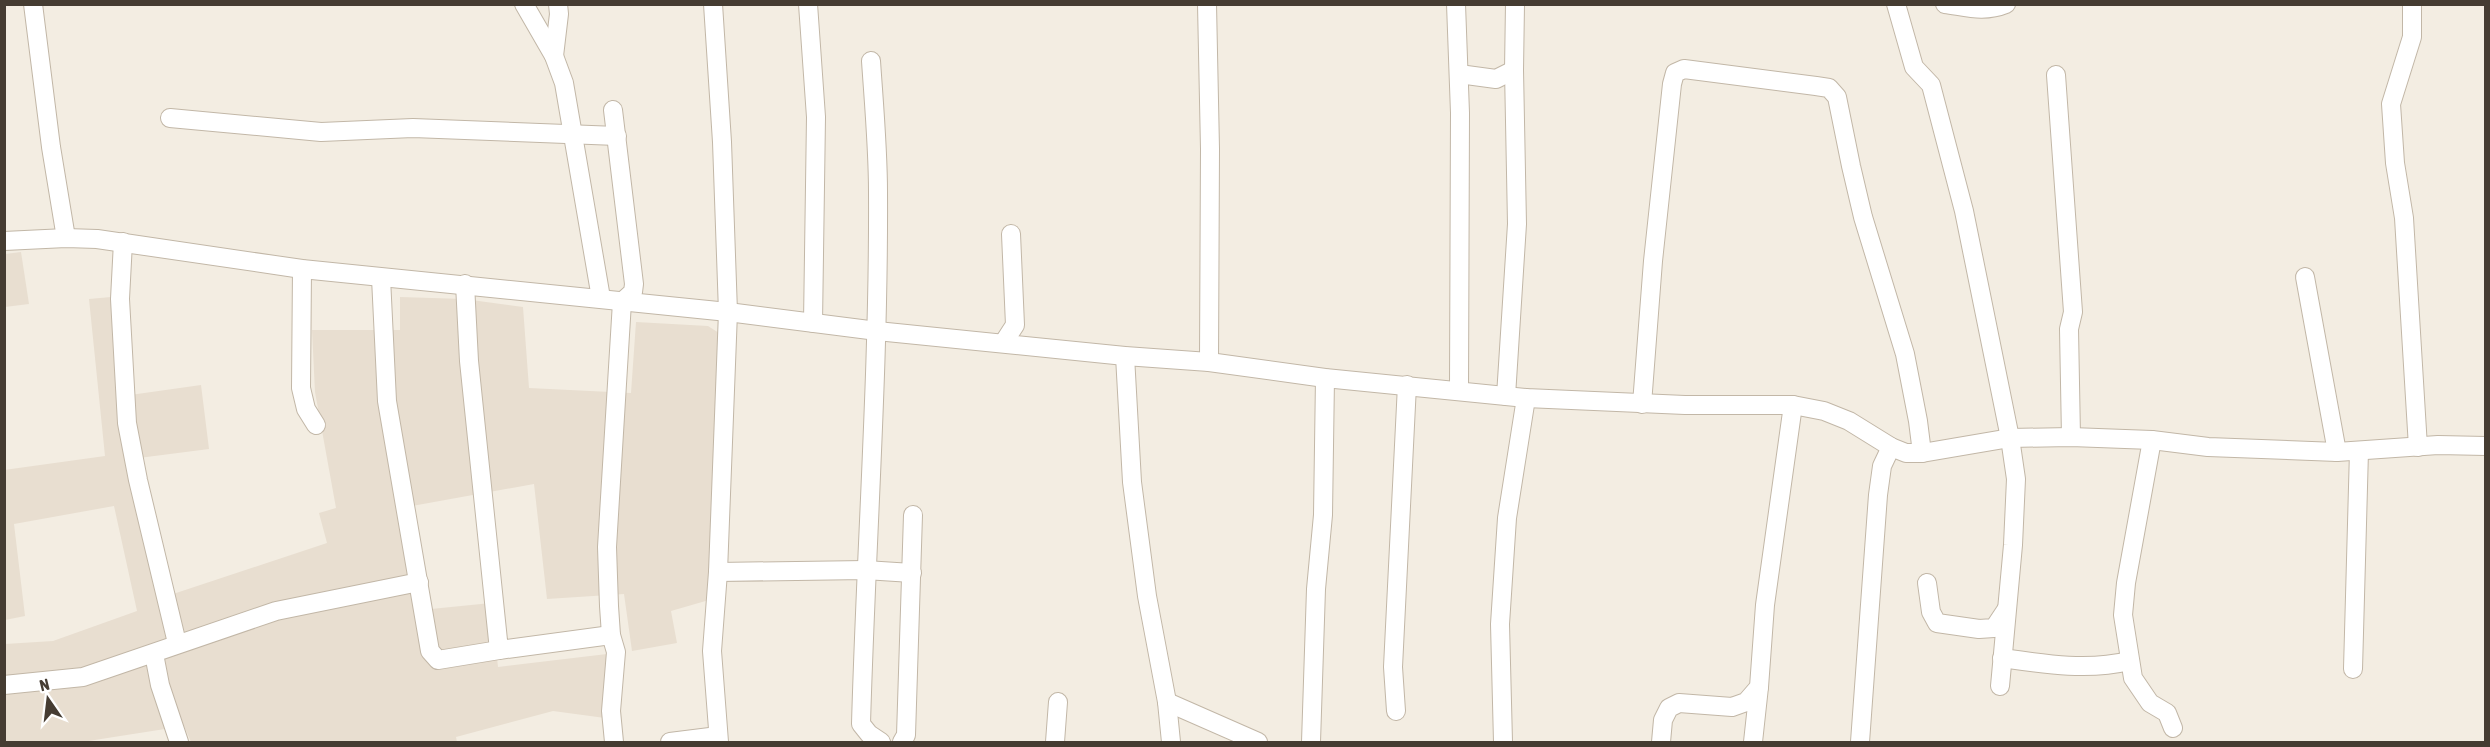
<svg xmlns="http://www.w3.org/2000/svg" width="2490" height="747" viewBox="0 0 2490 747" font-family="'Asap Condensed',sans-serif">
  <rect width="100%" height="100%" fill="#f3ede2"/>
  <g fill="#e8ded0">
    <polygon points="21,252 29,304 5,307 5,254"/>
    <polygon points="111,297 123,396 201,385 209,449 131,459 161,598 327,543 319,513 336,508 315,392 312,330 400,330 400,297 464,299 523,307 529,388 631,393 636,322 708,326 719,333 709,600 671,611 677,643 632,651 624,594 547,599 534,484 401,508 421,610 491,603 498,667 607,654 605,718 553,711 456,737 457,742 191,742 184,726 82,742 5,742 5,644 53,641 137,611 114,506 14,524 25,616 5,620 4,470 105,456 89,299"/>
  </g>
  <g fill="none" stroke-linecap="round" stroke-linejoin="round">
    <defs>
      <g id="minor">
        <polyline points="33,4 51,147 66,238"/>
        <polyline points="524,4 554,56 564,83 601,298"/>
        <polyline points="713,4 722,142 728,312 718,572 712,651 719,742"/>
        <polyline points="808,4 816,117 813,323"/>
        <polyline points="1207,4 1210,149 1209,362"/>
        <polyline points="1456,4 1460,113 1459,390"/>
        <polyline points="1896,4 1914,67 1931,85 1964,211 2010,438 2016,479 2013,545 2000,686"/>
        <path d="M1945,4C1967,7 1984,13 2006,4"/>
        <polyline points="2412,4 2412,37 2391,104 2395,163 2404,218 2418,447"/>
        <polyline points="554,56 559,14 558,4"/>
        <path d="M871,61C874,105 878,149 878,192C879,370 866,547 861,724L869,734L881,742"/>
        <polyline points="1459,74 1496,79 1514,70"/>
        <polyline points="2056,75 2073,312 2069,329 2071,437"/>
        <polyline points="613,110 634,284 633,292 622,302 607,547 609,606 611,635 616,652 611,711 614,742"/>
        <polyline points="170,118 321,132 413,128 617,136"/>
        <polyline points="4,241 66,238 97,239 302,269 728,312 877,331 1125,356 1209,362 1325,378 1526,398 1685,405 1793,405 1824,411 1849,421 1891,447 1906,453 1922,453 2010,438 2071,437 2152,440 2208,447 2337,452 2438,445 2486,446"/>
        <polyline points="123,242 120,299 127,423 138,480 177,643"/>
        <polyline points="302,269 301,388 306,409 316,425"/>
        <polyline points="2305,277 2337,452"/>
        <polyline points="381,278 387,401 430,651 438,660 499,650"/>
        <polyline points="465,284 469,361 499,650 611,635"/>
        <polyline points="1004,342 1015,325 1011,234"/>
        <polyline points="1125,356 1132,482 1147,596 1167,702 1171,742"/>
        <polyline points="1506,396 1517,224 1514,70 1515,4"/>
        <polyline points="1642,404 1653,261 1672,84 1675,73 1684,69 1816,86 1829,88 1837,97 1851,166 1863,217 1905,354 1918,421 1922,453"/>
        <polyline points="2152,440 2126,583 2123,615 2133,678 2150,703 2167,713 2173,728"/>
        <polyline points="718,572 865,570 912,573"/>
        <polyline points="1927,583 1931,612 1937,623 1979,629 1994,628 2006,610"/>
        <polyline points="154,654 160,685 179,742"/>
        <path d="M2002,658C2044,664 2088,671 2129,661"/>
        <polyline points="2353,669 2359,451"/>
        <polyline points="4,685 83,677 276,611 419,582"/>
        <polyline points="1167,702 1258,742"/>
        <polyline points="1396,711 1393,667 1407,385"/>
        <polyline points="670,742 718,736"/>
        <polyline points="902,742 906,735 913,515"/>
        <polyline points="1055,742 1058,702"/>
        <polyline points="1311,742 1316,589 1323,515 1325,378"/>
        <polyline points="1503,742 1500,624 1507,518 1526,398"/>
        <polyline points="1661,742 1663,720 1669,708 1679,703 1732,707 1746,702 1759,687 1765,605 1793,405"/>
        <polyline points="1753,742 1759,687"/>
        <polyline points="1860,742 1878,495 1882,466 1891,447"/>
      </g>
    </defs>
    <use href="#minor" stroke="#c2b7a7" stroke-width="20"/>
    <use href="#minor" stroke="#fff" stroke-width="18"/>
  </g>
  <rect width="2490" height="747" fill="none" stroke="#453c32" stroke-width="12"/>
  <g transform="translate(48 699) rotate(346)" stroke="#ffffff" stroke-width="4.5" paint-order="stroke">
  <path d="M0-4.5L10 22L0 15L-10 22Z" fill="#453c32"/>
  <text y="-9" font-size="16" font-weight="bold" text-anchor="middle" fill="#453c32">N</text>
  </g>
</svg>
